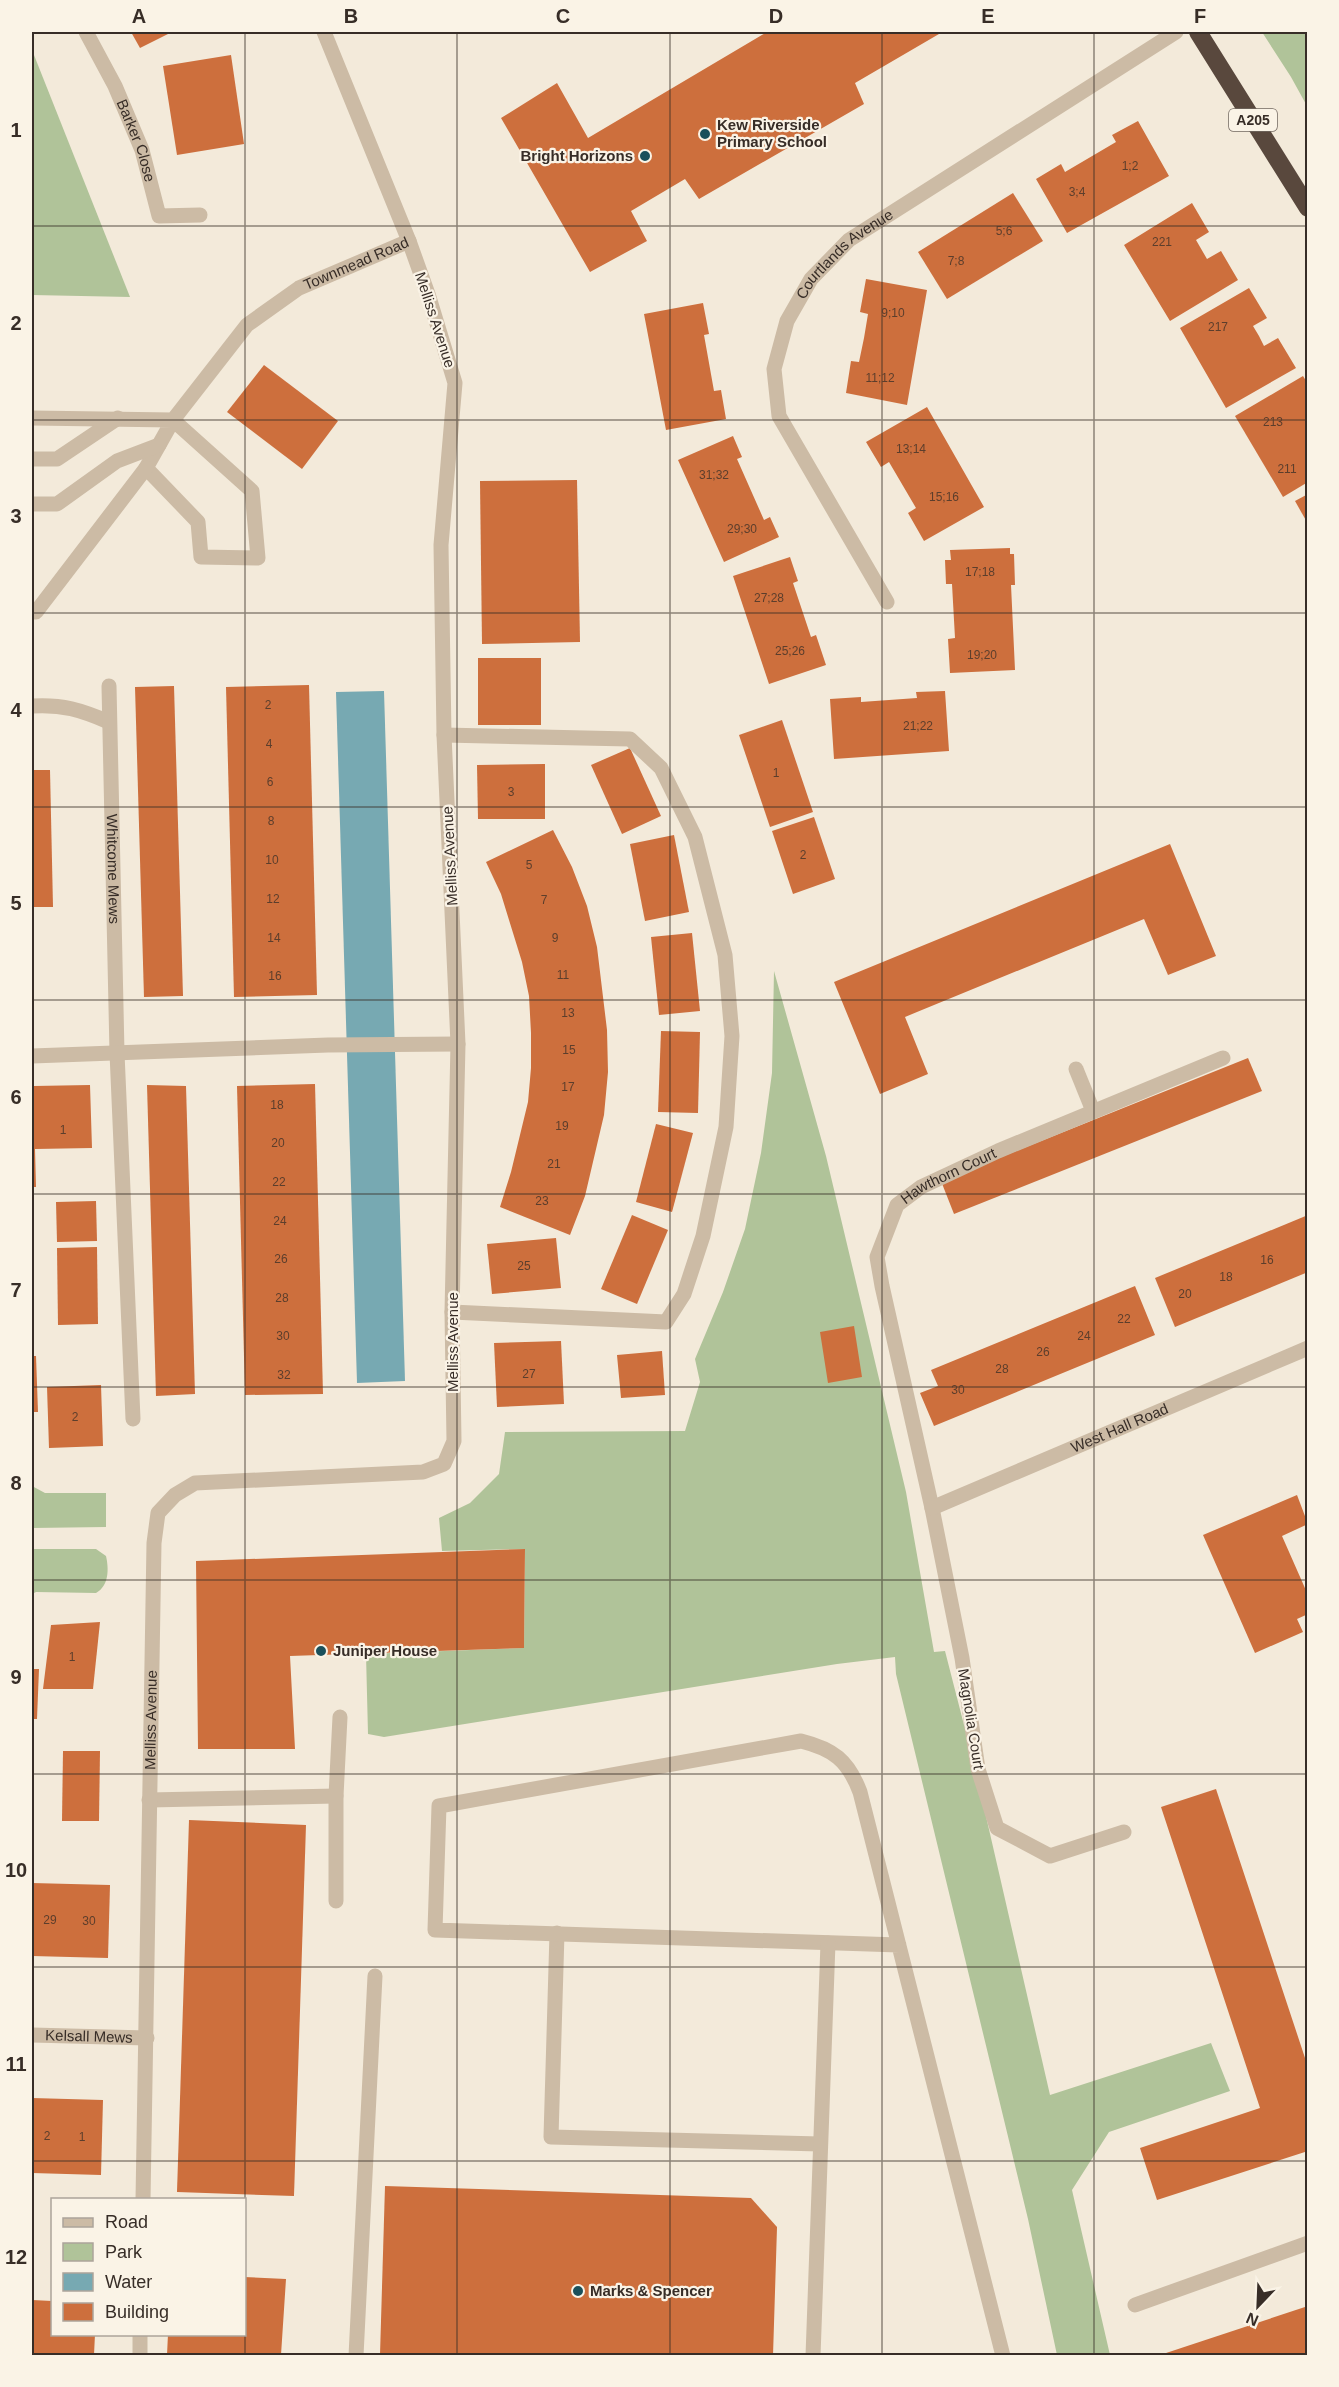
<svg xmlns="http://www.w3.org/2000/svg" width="1339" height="2387" viewBox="0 0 1339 2387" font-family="Arial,sans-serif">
  <rect width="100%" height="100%" fill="#f3eada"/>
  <g fill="#b0c399">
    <polygon points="1262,32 1307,32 1307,106 1291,77"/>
    <polygon points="32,50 130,297 32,295"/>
    <polygon points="774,971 826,1156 906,1492 934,1652 945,1651 974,1764 1050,2095 1211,2043 1230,2091 1109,2132 1072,2190 1110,2355 1057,2355 1028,2219 896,1674 895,1657 837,1664 384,1737 368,1734 366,1654 524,1648 525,1549 442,1551 439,1518 470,1503 499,1474 505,1432 685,1431 700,1382 695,1359 723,1292 745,1229 761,1153 772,1073"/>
    <polygon points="32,1486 45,1493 106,1493 106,1527 32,1528"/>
    <path d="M32,1549H96L106,1556C109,1569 109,1586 96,1593L36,1592L32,1594Z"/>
  </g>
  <polygon fill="#77a9b2" points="384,691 405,1381 357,1383 336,692"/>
  <g fill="#cd6f3d">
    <polygon points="131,32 172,32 140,48"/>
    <polygon points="767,32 937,32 939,34 855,83 864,104 699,199 685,179 631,211 647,241 590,272 501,118 557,83 588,138"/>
    <polygon points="231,55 244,144 177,155 163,66"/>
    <polygon points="1138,121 1169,176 1067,233 1036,179 1061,164 1065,172 1116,142 1112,135"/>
    <polygon points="1013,193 1043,241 947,299 918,252"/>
    <polygon points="1192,203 1209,232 1196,240 1207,259 1221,251 1238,280 1170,321 1124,245"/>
    <polygon points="866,279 927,290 907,405 846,393 851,361 859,362 864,338 868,314 860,312"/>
    <polygon points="1249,288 1267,318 1253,326 1259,336 1264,346 1278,338 1296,368 1226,408 1180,328"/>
    <polygon points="703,303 709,334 704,335 714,391 721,390 726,419 666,430 644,314"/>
    <polygon points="264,365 338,421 302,469 227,412"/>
    <polygon points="1303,376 1308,384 1308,482 1283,497 1235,416"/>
    <polygon points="927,407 984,507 924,541 908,513 916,508 889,462 881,467 866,442"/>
    <polygon points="733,436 742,457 737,459 764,520 770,517 779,537 724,562 678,460"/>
    <polygon points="577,480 580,642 482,644 480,481"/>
    <polygon points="1308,494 1308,524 1295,501"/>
    <polygon points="1010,548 1010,554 1014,554 1015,585 1011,585 1015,670 950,673 948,639 955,638 952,584 946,584 945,560 951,560 950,550"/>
    <polygon points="790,557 798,581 793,583 811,637 816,635 826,665 769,684 733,576"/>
    <rect x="478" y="658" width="63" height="67"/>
    <polygon points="309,685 317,995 234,997 226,687"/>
    <polygon points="174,686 183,996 144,997 135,687"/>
    <polygon points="945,691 949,751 834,759 830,699 861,697 861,702 917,698 916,692"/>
    <polygon points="782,720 813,812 770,827 739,735"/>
    <polygon points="630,748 661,816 622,834 591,765"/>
    <polygon points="545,764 545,819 478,819 477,765"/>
    <polygon points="32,770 50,770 53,907 32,907"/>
    <polygon points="814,817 835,879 793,894 772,831"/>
    <polygon points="553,830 572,867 587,906 597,947 607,1030 608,1072 604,1115 585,1196 570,1235 500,1207 511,1172 528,1102 531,1068 531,1033 529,996 522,962 501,894 486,862"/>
    <polygon points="674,835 689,912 645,921 630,844"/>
    <polygon points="1170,844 1216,956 1168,975 1144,919 917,1012 905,1017 928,1074 880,1094 834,982"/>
    <polygon points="692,933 700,1011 659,1015 651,937"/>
    <polygon points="661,1031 700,1032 698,1113 658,1112"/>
    <polygon points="1248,1058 1262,1091 954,1214 941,1181"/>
    <polygon points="315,1084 323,1394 245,1395 237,1086"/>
    <polygon points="90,1085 92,1148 35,1149 36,1187 32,1187 34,1086"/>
    <polygon points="147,1085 186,1086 195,1394 156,1396"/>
    <polygon points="656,1124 693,1133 672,1212 636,1202"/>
    <polygon points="96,1201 97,1241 57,1242 56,1202"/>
    <polygon points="632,1215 668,1230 637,1304 601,1289"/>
    <polygon points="1308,1215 1308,1272 1175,1327 1155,1278"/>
    <polygon points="556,1238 561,1288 492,1294 487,1244"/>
    <polygon points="97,1247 98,1324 58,1325 57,1248"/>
    <polygon points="1135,1286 1155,1335 934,1426 920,1393 938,1386 931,1370"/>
    <polygon points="854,1326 862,1377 828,1383 820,1332"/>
    <polygon points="561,1341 564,1404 497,1407 494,1343"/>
    <polygon points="662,1351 665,1395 621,1398 617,1355"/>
    <polygon points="32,1356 36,1356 38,1412 32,1412"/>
    <polygon points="101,1385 103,1446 49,1448 47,1387"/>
    <polygon points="1297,1495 1308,1524 1282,1536 1308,1595 1308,1614 1297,1619 1303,1632 1255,1653 1203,1535"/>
    <polygon points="525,1549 524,1648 290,1656 295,1749 198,1749 196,1561"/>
    <polygon points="100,1622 93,1689 43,1689 51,1625"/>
    <polygon points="32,1669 39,1669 37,1719 32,1719"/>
    <polygon points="63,1751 100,1751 99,1821 62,1821"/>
    <polygon points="1216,1789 1308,2067 1308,2151 1157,2200 1140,2148 1260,2108 1161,1807"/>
    <polygon points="189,1820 306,1825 294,2196 177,2192"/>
    <polygon points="32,1883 110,1885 108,1958 32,1956"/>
    <polygon points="32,2098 103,2100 101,2175 32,2173"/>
    <polygon points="385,2186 751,2198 777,2227 773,2355 380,2355"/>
    <polygon points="244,2277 286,2279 281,2355 167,2355 168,2334 244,2334"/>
    <polygon points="32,2300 52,2301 52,2334 95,2334 94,2355 32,2355"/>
    <polygon points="1308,2306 1308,2355 1160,2355"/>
  </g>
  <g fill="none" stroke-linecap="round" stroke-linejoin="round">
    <g stroke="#ccbba5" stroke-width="15">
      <path id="s1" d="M32,418L173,420L252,491L258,558L201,557L198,522L146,468L173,420L247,325L299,288L409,241"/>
      <polyline points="32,459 57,459 118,418"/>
      <polyline points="32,504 57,504 117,461 159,445"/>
      <polyline points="32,612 36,612 146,468"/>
      <path d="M32,706C62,704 81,710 109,722"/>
      <polyline points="444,735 630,739 661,768 695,837 725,955 732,1036 726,1127 703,1236 684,1294 666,1322 452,1312"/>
      <polyline points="1076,1069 1093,1111"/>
      <polyline points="149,1800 336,1796"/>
      <path id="s2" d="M1124,1832L1050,1856L997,1828L978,1769L962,1658L932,1508L882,1286L877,1257L897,1205L921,1187L998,1151L1223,1058"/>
      <polyline points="336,1901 336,1796 340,1717"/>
      <polyline points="557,1933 551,2137 820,2144"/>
      <path d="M899,1945L435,1930L439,1806L801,1741C833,1749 848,1760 860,1792L1003,2356"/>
      <polyline points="1135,2305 1308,2243"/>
      <polyline points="356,2356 375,1976"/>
      <polyline points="813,2356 828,1943"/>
    </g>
    <g stroke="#ccbba5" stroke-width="15">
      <path id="s3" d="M86,32L115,86L142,150L159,216L200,215"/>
      <path id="s4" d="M887,602L779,416L774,369L787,321L811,279L849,240L1176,32"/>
      <path id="s5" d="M109,686L117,1053L133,1419"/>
      <polyline points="32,1056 328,1045 458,1044"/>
      <path id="s6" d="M932,1508L1308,1348"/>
      <path id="s7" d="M32,2035L147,2038"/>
      <path id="s8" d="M143,2200L154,1543L158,1513L175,1495L195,1483L423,1472L444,1464L454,1441L452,1312L458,1044L444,735L441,545L455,383L428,294L409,241L324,32"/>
      <polyline points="140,2356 140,2334"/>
    </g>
    <polyline stroke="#59483d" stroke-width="18" points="1198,32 1308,208"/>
  </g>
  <path fill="none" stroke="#372d27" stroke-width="1.5" stroke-opacity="0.55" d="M245,32V2356M457,32V2356M670,32V2356M882,32V2356M1094,32V2356M32,226H1308M32,420H1308M32,613H1308M32,807H1308M32,1000H1308M32,1194H1308M32,1387H1308M32,1580H1308M32,1774H1308M32,1967H1308M32,2161H1308"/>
  <g fill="#1a505b" stroke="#faf3e6" stroke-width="2">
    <circle cx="705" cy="134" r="6"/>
    <circle cx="645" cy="156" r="6"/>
    <circle cx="321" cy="1651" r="6"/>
    <circle cx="578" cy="2291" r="6"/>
  </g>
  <g text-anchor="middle" stroke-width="4.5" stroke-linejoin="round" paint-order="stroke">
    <g font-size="12" fill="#5c3e2c">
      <text x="1130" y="170">1;2</text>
      <text x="1077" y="196">3;4</text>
      <text x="1004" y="235">5;6</text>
      <text x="1162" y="246">221</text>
      <text x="956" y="265">7;8</text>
      <text x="893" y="317">9;10</text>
      <text x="1218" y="331">217</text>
      <text x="880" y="382">11;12</text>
      <text x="1273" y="426">213</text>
      <text x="911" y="453">13;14</text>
      <text x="1287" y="473">211</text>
      <text x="714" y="479">31;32</text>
      <text x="944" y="501">15;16</text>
      <text x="742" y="533">29;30</text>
      <text x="980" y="576">17;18</text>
      <text x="769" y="602">27;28</text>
      <text x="790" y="655">25;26</text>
      <text x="982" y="659">19;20</text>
      <text x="268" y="709">2</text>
      <text x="918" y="730">21;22</text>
      <text x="269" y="748">4</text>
      <text x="776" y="777">1</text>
      <text x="270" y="786">6</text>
      <text x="511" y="796">3</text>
      <text x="271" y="825">8</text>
      <text x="803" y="859">2</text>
      <text x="272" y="864">10</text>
      <text x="529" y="869">5</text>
      <text x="273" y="903">12</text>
      <text x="544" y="904">7</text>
      <text x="274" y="942">14</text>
      <text x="555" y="942">9</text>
      <text x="563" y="979">11</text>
      <text x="275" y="980">16</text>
      <text x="568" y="1017">13</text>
      <text x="569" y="1054">15</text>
      <text x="568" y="1091">17</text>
      <text x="277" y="1109">18</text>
      <text x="562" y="1130">19</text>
      <text x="63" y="1134">1</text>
      <text x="278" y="1147">20</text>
      <text x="554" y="1168">21</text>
      <text x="279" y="1186">22</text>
      <text x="542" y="1205">23</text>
      <text x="280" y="1225">24</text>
      <text x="281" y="1263">26</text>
      <text x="1267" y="1264">16</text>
      <text x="524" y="1270">25</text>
      <text x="1226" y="1281">18</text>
      <text x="1185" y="1298">20</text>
      <text x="282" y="1302">28</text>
      <text x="1124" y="1323">22</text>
      <text x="283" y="1340">30</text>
      <text x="1084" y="1340">24</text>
      <text x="1043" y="1356">26</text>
      <text x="1002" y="1373">28</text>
      <text x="529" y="1378">27</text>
      <text x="284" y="1379">32</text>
      <text x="958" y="1394">30</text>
      <text x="75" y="1421">2</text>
      <text x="72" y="1661">1</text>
      <text x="50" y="1924">29</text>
      <text x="89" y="1925">30</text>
      <text x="47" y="2140">2</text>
      <text x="82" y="2141">1</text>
    </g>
    <rect fill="#faf3e6" stroke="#726860" stroke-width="1.5" x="1229" y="109" width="48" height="22" rx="4.5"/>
    <g font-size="14" font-weight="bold" fill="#372d27">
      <text x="1253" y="125">A205</text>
    </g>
    <g font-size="15" font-weight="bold" fill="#372d27" stroke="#faf3e6" text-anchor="start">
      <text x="717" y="130">Kew Riverside<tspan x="717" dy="17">Primary School</tspan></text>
      <text x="633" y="161" text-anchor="end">Bright Horizons</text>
      <text x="333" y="1656">Juniper House</text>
      <text x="590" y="2296">Marks &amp; Spencer</text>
    </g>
    <g font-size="15" fill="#372d27" stroke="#faf3e6">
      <text dy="5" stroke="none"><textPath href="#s3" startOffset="120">Barker Close</textPath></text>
      <text dy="5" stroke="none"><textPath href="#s4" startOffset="402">Courtlands Avenue</textPath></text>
      <text dy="5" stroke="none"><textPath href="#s1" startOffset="783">Townmead Road</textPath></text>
      <text transform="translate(435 320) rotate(72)" y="5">Melliss Avenue</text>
      <text transform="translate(450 856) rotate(-93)" y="5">Melliss Avenue</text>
      <text dy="5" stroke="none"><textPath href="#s5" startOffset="183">Whitcome Mews</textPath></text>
      <text dy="5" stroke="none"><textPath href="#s2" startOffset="837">Hawthorn Court</textPath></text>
      <text transform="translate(453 1342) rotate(-90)" y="5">Melliss Avenue</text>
      <text dy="5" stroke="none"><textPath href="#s6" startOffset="204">West Hall Road</textPath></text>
      <text transform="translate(971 1719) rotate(81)" y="5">Magnolia Court</text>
      <text dy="5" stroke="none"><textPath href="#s8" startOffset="480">Melliss Avenue</textPath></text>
      <text dy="5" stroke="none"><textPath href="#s7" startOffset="57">Kelsall Mews</textPath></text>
    </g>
  </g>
  <rect width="1339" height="2387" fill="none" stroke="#faf3e6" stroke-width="66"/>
  <rect x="51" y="2198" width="195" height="138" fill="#faf3e6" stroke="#aca49a" stroke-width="1.5"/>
  <rect x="63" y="2218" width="30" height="9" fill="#ccbba5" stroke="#aca49a" stroke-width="1.5"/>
  <text x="105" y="2228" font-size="18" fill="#372d27">Road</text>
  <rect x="63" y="2243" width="30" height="18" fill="#b0c399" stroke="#aca49a" stroke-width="1.5"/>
  <text x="105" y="2258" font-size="18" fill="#372d27">Park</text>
  <rect x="63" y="2273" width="30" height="18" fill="#77a9b2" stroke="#aca49a" stroke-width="1.5"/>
  <text x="105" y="2288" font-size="18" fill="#372d27">Water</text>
  <rect x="63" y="2303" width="30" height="18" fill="#cd6f3d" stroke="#aca49a" stroke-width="1.5"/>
  <text x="105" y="2318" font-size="18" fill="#372d27">Building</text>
  <g transform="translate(1258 2306) rotate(203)" stroke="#faf3e6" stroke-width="4.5" paint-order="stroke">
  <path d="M0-4.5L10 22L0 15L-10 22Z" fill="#372d27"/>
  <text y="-9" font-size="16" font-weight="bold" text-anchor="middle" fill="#372d27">N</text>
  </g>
  <rect x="33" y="33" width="1273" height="2321" fill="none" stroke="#372d27" stroke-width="2"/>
  <g font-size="20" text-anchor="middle" font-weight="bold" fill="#372d27">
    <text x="139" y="23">A</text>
    <text x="351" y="23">B</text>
    <text x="563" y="23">C</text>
    <text x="776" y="23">D</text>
    <text x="988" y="23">E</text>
    <text x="1200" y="23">F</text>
    <text x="16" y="137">1</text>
    <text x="16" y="330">2</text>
    <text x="16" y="523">3</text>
    <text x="16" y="717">4</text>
    <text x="16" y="910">5</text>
    <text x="16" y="1104">6</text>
    <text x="16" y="1297">7</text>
    <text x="16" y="1490">8</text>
    <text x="16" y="1684">9</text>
    <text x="16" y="1877">10</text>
    <text x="16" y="2071">11</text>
    <text x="16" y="2264">12</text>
  </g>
</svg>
